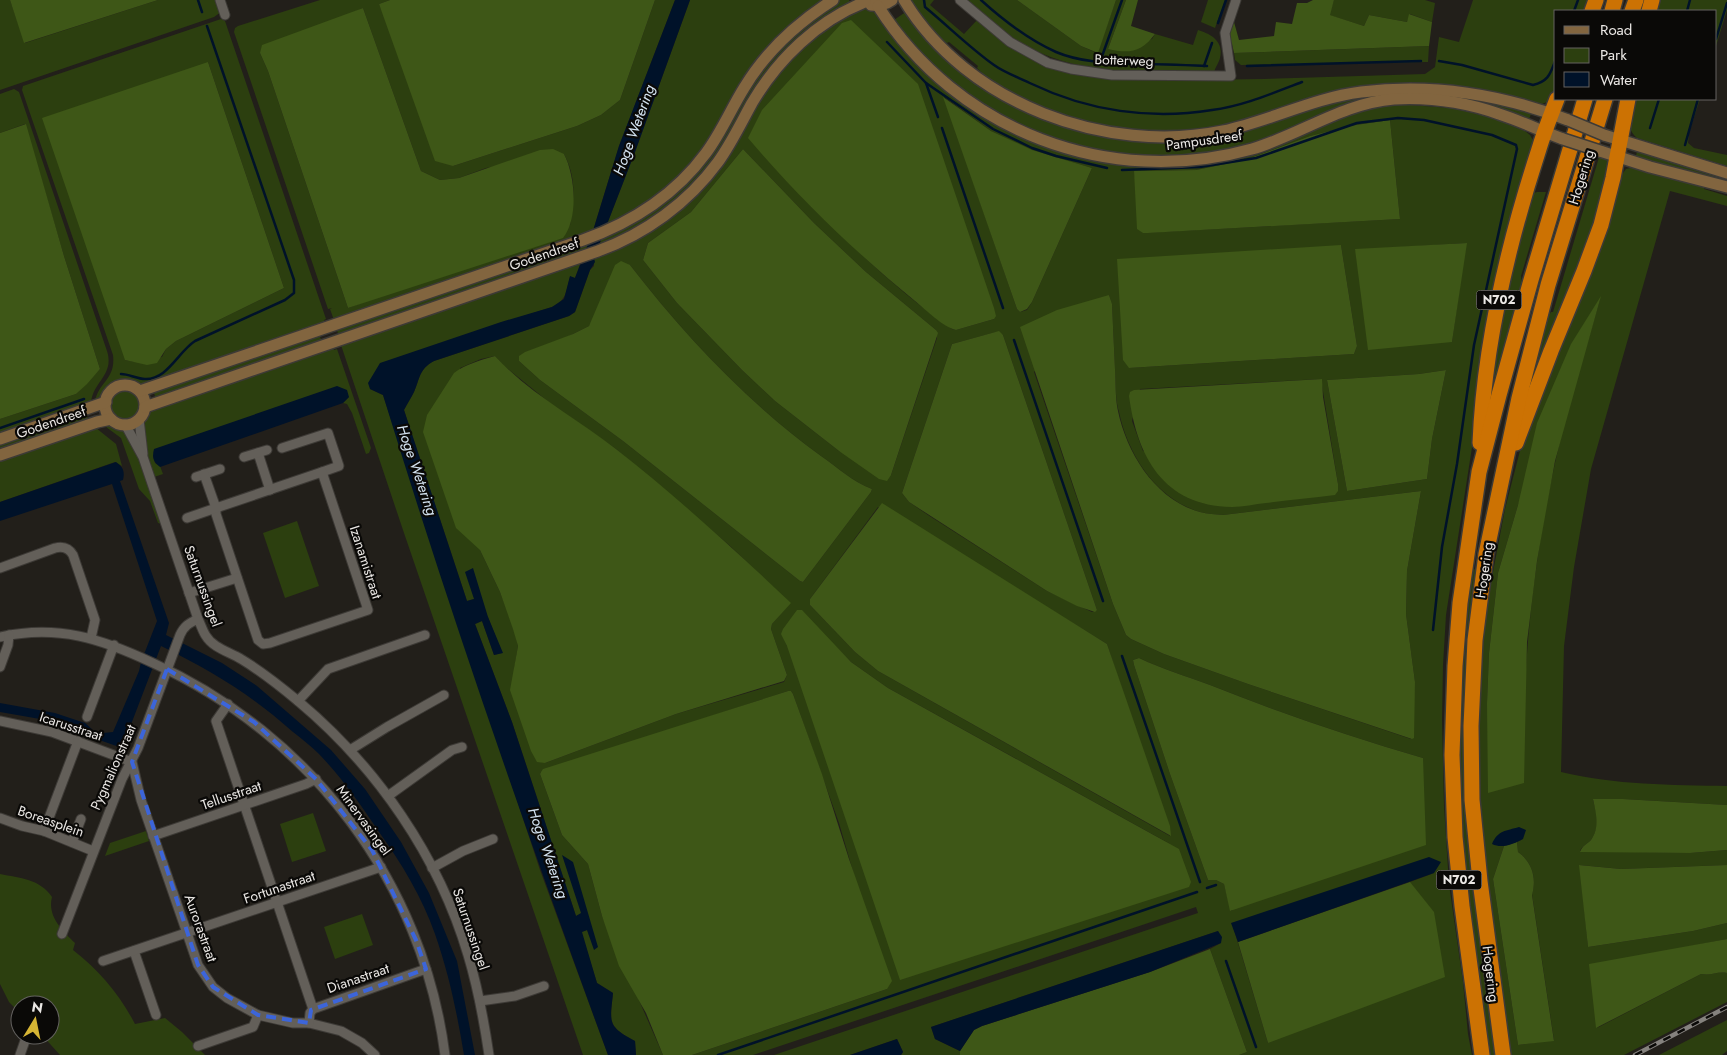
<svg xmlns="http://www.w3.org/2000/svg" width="1727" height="1055" viewBox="0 0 1727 1055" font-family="Jost,sans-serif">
  <rect width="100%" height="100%" fill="#221f1a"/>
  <g fill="#2c3f0f" fill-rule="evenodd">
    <polygon points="0,0 10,0 25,43 158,0 217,0 221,12 214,17 0,90"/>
    <path d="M320,0H390L379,4L453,166L577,126L601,115L620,100L655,0H675L619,146L592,234L335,323L330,309L332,308L328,309L234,32L235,28L238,26ZM363,8L421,171L440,180L459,178L486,168L564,154C577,179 574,199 570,225L348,308L268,71L260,53Z"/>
    <polygon points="690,0 827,0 795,24 712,139 668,190 605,229 635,152"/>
    <polygon points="837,0 849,0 851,4 805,35 712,166 658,217 598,248 602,237 671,194 771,55"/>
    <path d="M906,0H934L930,5L964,34L978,19L1060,68L1201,80L1263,79L1425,74L1435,67L1439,37L1459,42L1473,0H1590L1586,11H1556V91C1552,100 1546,104 1536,105L1398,86L1236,125L1155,134L1064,118L994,85L977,68L978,66L949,42L947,43L935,36Z"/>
    <path d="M965,0H1017L1081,46L1097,53L1116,0H1126L1108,49L1152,39L1155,34L1193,45L1198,30C1211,34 1224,41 1220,58C1219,63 1215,67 1214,73C1144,72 1071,78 1010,36C994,26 980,12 965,0Z"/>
    <polygon points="1208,0 1225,0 1215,28 1201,22"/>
    <polygon points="1334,0 1425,0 1435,3 1432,22 1410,14 1407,22 1369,15 1364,26 1329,15"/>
    <polygon points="1655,0 1727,0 1727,10 1716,46 1716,11 1652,11"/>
    <path d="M867,7L878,15L955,96L1083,156L1213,160L1351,110L1396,104L1451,108L1490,117L1525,131L1530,135L1534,142L1477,415L1446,615L1443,665L1442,720L1444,806L1449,884L1463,982L1468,1034L1472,1055H1239L1247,1052L1210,949L1221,943L1218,931L931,1027L935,1039L960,1051V1055H901L903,1052L897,1039L850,1055H774L1198,913L1196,907L753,1055H692L887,989L839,823L793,694L791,691H788L541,772L540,774L562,835L588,864L602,916L663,1055H636L635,1041C607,1026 610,1023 613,993L597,983L581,932L587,930L595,950L581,914L576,916L512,722L475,624L482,621L494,655L502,653L488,617L474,599L467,601L404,410C407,404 411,398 414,392C420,378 419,369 434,361L569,316L575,312L590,270L594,266V258L681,205L771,78L822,28ZM944,97L991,131L1032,151L1092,168L1032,302L1027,310L1020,312L1017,309ZM1390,120L1400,219L1143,233L1134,171L1196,170L1245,160L1310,136L1349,126ZM743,149L814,223L866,272L936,330L937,338L891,475L839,451L775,401L742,370L677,303L643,260L648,243L691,212ZM793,186L994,319L956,330L952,329C893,288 842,237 793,186ZM1466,243L1452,342L1355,250ZM1341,245L1357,346L1354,354L1129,368ZM630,265C685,336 748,403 821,456C837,467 853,482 872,489L871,492L803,582L800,581L623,441L540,380L519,361L589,326ZM1109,295L1112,305C1113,326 1114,348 1115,370C1116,384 1115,399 1119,412C1128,455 1156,499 1200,512C1207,514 1216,514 1223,515L1421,491L1407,571L1406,614L1415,682L1411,739L1248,684L1164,654L1131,639L1126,635L1113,604L1034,372ZM996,332L1003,335L1097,610L1092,612L1047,591L928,515L909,502L902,493L952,344ZM495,356L503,365L550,403L616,449L729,545L790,603L772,624L771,629L787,675L784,682L676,714L545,763L514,670L518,646L514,629L500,592L480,550L460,368L481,359ZM1446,370L1432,439L1427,479L1347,491L1327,380L1419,374ZM1321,379L1338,484L1143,451L1132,421L1140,389ZM878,507L985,569L1107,644L1170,836L878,671L855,652L810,605V599ZM782,634L832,643L851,662L888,688L1172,845L787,646ZM1139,658C1162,669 1186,676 1210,685C1280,713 1351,737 1423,758L1231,911L1224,884L1216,880H1208L1170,774L1134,665L1133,660ZM1434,873L1410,882L1268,1043L1232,923Z"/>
    <polygon points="907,11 931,41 1040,116 1171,139 1346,97 1443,92 1532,111 1528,122 1413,95 1308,124 1242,148 1169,159 1100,153 1027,131 956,89 891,22"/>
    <path d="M221,19L225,21L326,319L324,320L326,326L140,386C111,371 113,393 95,402C98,382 116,380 113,355L22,90L23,86ZM208,62L284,288L176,341L166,349L162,357L135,362L125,360Z"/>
    <polygon points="1429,46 1428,62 1241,65 1235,60 1234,53"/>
    <path d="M14,89L19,92L107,351C115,376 91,382 91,405L0,437V419L76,394L100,369L64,256L25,124L0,133V94Z"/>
    <path d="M1631,99H1700L1689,133L1688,143L1694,148L1727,155V166L1637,138C1625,128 1630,113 1631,99Z"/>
    <polygon points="1637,152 1727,180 1727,184 1635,159"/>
    <polygon points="1600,154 1614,159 1602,201 1518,435 1530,377 1546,320 1551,312 1553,312"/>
    <path d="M1634,167L1704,187V189L1727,196V206L1670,191L1591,469L1574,567L1564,646L1561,772C1615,785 1672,785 1727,786V805L1623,799L1593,800C1597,813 1600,828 1591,840C1587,844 1582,846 1580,851L1690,853L1727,850V865L1621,869L1580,865L1588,947L1693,931L1727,923V939L1671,950L1597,1028L1701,974C1712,976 1717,971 1727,973V1002L1624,1055H1511L1493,920L1479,795L1478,703L1480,652L1493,572L1505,509L1523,439L1620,177L1626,169ZM1600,299C1585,353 1567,408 1555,463C1532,567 1521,675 1524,782L1487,703L1489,653L1498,573L1518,505ZM1523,839L1517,842L1518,852C1532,862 1537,878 1532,894L1554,1040L1518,1045L1493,879L1504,846Z"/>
    <polygon points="1537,192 1546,192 1521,276 1522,284 1487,411 1490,365 1528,195"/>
    <polygon points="589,241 585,252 339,336 336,328"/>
    <path d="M582,259L575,278L570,277C566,291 567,300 552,307L481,330L370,389L383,395L540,870L608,1055H583L404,533L340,342Z"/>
    <polygon points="319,335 322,341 156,399 153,390"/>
    <path d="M332,344L334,350L337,349L371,448L369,453L366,454L352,413L347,404L343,403L349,397L153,456L155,463L160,466L163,474L154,477C148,458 137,427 149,411Z"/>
    <circle cx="125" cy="405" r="14"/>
    <polygon points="86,413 89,422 0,453 0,442"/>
    <polygon points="102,424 111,424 121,428 128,435 143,469 162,524 158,523 150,501 139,489 121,438"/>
    <polygon points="96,428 116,444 122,466 115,462 0,502 0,458"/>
    <polygon points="297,521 319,586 285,598 263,533"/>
    <polygon points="1470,568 1478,570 1467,796 1472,881 1496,1055 1491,1055 1469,922 1459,796 1458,703"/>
    <polygon points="313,813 326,851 292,862 280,824"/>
    <polygon points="146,831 149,841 105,856 110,843"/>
    <path d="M0,874C20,878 40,879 52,897C47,916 62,930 75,943L73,950C99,970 120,995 135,1024L165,1018L182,1032L205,1055H60L42,1035H50V1005H20V1013L9,1002L0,984Z"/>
    <polygon points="362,914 373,945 335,959 324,927"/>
    <polygon points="1727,1020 1727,1051 1722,1055 1659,1055"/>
  </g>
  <g fill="#3e5717">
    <polygon points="10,0 158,0 24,43"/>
    <polygon points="390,0 655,0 620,100 601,115 577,126 453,166 435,161 379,4"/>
    <polygon points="1017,0 1116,0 1098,53 1081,46"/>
    <path d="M1126,0H1138L1131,26L1155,34C1142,52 1129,54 1108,49Z"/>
    <polygon points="1313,0 1334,0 1330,15 1364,26 1369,15 1407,22 1409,14 1432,22 1429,46 1234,53 1232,44 1228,38 1234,22 1239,40 1274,36 1276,22 1292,24 1297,3 1307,3"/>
    <path d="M363,8L421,171L440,180L459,178L540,150L553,149L564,154C575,175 579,218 563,238L348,308L268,71L260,53L262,45Z"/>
    <path d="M851,20L918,84L994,308L996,316L994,319L956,330C943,327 926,310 915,301C855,252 798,197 748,138L762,110L842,23Z"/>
    <polygon points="208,62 284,288 176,341 166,349 157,363 147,365 125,360 42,118"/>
    <polygon points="943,97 991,131 1032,150 1092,168 1032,302 1027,309 1020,312 1017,309"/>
    <polygon points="1390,120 1400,219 1148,233 1143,233 1137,229 1134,171 1196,170 1245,160 1310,136 1349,126"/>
    <polygon points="26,124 64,256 100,369 87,384 76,394 0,419 0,133"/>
    <polygon points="743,149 814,223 866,272 936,330 938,333 891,475 887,481 879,479 839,451 775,401 742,370 677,303 643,260 648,243 691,212"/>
    <polygon points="1467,243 1452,342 1368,350 1355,249"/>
    <polygon points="1341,245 1357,346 1354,354 1129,368 1123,360 1117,259"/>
    <path d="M621,261L630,265C685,336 748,403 821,456C837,467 853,482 872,489L871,492L803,582L800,581L623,441L540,380L519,361V356L525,352L573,334L589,326L615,265Z"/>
    <path d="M1109,295L1112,304C1113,326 1114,348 1115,369C1116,383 1115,397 1118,411C1127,454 1156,500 1200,512C1207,514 1216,514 1223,515L1421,491L1407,571L1406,614L1415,682L1414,738L1412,739L1248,684L1164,654L1131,639L1126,635L1113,604L1020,327L1057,310Z"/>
    <polygon points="1601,296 1555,461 1537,561 1527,642 1524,783 1488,793 1487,703 1489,653 1498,573 1518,505 1537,423 1571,344"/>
    <polygon points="999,331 1003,335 1097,610 1095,612 1077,606 1047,591 909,502 902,493 952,344"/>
    <path d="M495,356C530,394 576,418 616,449C676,496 735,550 791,603L772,624L771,629L787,675L784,681L676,714L545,763L537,762L531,751L510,690L518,646L513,629L500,592L480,550L456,528L423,432L427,415L454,373C466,364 481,360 495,356Z"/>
    <polygon points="1446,370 1432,439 1427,479 1347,491 1327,380 1419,374"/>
    <path d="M1322,379L1323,397L1338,484V491L1335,495C1312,498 1289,500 1266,503C1255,504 1243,507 1232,507C1163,506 1137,456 1129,396L1130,392L1134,390Z"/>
    <polygon points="882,503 1107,644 1170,826 1171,836 878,671 855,652 810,605 810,599"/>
    <polygon points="797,610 802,610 851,662 888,688 1179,849 1191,882 1189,887 900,980 787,646 781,634 783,629"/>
    <path d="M1139,658C1162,669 1186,676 1210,685C1280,713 1351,737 1423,758L1426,845L1230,911L1224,884L1216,880H1208L1170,774L1134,665L1133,660Z"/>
    <polygon points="788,691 791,691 793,694 822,774 849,859 892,981 887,989 692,1055 663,1055 646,1013 619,966 602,916 588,864 562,835 540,774 541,772 543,769"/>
    <path d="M1593,799H1623L1727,805V850L1690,853L1580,852C1582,846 1587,844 1591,840C1600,828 1596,813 1593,799Z"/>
    <path d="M1517,842L1518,852C1532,862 1537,878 1532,895L1554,1041L1518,1045L1493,879L1504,846Z"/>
    <polygon points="1579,865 1621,869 1727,865 1727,923 1693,931 1588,947"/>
    <polygon points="1410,882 1434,912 1445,977 1268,1043 1238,942"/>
    <path d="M1727,939V973C1717,971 1712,976 1701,974L1596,1028L1589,964Z"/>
    <polygon points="1210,949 1247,1052 1239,1055 960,1055 960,1051 974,1030 982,1026 1150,972"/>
  </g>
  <g fill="#001229">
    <path d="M675,0H690L635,152L594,258L595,262L590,270L575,312L569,316L434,361C419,369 420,378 414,392C411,398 407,404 404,410L467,601L474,599L465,572L473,568L488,617L503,653L494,655L482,621L475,624L512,722L576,916L581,913L562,855L573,862L598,947L594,950L587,930L582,932L597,983L613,993C610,1023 607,1026 635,1041L636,1055H608C528,837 451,617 383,395L370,389L368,383L380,363L501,322L552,307L564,299L570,276L575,278L592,234L619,146Z"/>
    <path d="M337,386L347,390L349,397L343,403L160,467C153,462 152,457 154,449Z"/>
    <path d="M116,462C123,467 125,471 123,480L120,481L169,623L166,635L222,663L257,686L331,750L365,789L401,842L429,893L457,961L475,1055H464C457,1013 449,974 435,934C422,897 402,864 379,832C361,805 342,778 319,754C311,746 302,739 293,732C250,694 212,671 161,646L122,748L40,719L0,712V703L55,713L85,723L94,731L103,733L113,732L139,671L141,662L157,621L112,484L0,521V502Z"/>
    <path d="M1519,827L1526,830L1523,839C1514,844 1502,849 1492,844C1498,830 1506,831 1519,827Z"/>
    <polygon points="1429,857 1441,862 1434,873 1238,942 1231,923"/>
    <polygon points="1218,931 1222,937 1221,943 1150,972 982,1026 974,1030 960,1051 935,1039 931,1027"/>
    <polygon points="897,1039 903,1052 901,1055 850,1055"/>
  </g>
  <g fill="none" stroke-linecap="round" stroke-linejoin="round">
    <g stroke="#001229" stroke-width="2.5">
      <polyline points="198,0 202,12"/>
      <path d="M924,0L925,7C948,26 970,48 994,65C1005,73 1020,78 1032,84C1088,111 1151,120 1212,110C1243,106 1273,93 1302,82"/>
      <path d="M981,0C1003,20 1027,39 1056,52C1082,63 1111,63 1138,64C1161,64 1184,65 1207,66"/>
      <polyline points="1574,11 1578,0"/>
      <polyline points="1687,11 1690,0"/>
      <polyline points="1218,23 1226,0"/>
      <polyline points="1716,39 1727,3"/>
      <polyline points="887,42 926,83 993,129 1032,148 1056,156 1107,168"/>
      <path d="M1439,61L1462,65L1533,85C1549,81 1550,74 1556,59"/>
      <polyline points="1100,62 1122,0"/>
      <polyline points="1204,66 1212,43"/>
      <polyline points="1247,66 1421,61"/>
      <polyline points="926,83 938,117"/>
      <polyline points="942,128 1003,308"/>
      <polyline points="1650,128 1659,99"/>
      <polyline points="1685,145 1698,99"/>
      <polyline points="1122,170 1200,167 1256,158 1357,123 1398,118 1424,120 1492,135 1516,145 1517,149 1474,345 1457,464 1442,547 1433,630"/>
      <polyline points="1014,340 1103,601"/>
      <path d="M121,374C129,374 137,379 145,379C167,380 178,352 195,341L285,300L294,293V280L207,26"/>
      <polyline points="0,428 84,399"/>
      <polyline points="1122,656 1200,882"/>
      <polyline points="1207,888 1216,885"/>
      <polyline points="1226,961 1256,1047"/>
      <polyline points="718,1055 1197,892"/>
    </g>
    <defs>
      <g id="street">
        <polyline points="220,0 225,15"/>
        <polyline points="960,0 1010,42 1048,63 1071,69 1112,75 1231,76 1225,33 1236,0"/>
        <polyline points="139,419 143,454"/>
        <path d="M125,424L143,457L198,619C201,625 203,632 206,636C213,648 230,652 241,659C261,671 280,686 298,701C377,767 439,857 468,955C478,988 484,1021 489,1055"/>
        <polyline points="282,448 328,433 339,466 322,472"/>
        <polyline points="258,453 270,490"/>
        <polyline points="244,457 267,450"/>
        <polygon points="322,472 368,610 270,643 263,644 258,640 216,514 216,508"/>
        <polyline points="196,477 220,469"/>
        <polyline points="187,518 216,508 204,474"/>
        <path d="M0,568L55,548C63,546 69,548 73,555L95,620L91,638"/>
        <polyline points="189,593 237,578"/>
        <path d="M0,637C58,624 102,639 153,663C311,735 423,882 445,1055"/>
        <polyline points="0,667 8,645 9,635"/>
        <polyline points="298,701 328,669 425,635"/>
        <polyline points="228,704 216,721 313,1009"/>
        <polyline points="87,717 114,645"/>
        <polyline points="0,721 52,732 132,762 141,800 187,933 198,965 213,987 227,998 258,1015 293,1023 309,1023 341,1031 362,1043 375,1055"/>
        <polyline points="350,750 387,727 444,695"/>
        <polyline points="388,796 452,750 462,747"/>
        <polyline points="0,818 22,826 44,831 93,851"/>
        <polyline points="44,831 78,741"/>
        <polyline points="153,836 306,784 316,779"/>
        <polyline points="72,842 81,819"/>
        <polyline points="432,868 463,851 493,839"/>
        <path d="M62,934L122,779L138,748L180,635C184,626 189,623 198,619"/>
        <polyline points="134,951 156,1015"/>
        <polyline points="103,961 381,867"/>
        <polyline points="480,1001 515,996 544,986"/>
        <polyline points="309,1023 310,1013 313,1009 426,969"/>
        <polyline points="198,1046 253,1027 258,1015"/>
        <polyline points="20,1055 27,1035"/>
      </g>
      <g id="secondary">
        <path d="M904,0C967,104 1106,155 1223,131C1270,121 1313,98 1361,92C1432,83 1501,94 1568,120"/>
        <path d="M871,5C880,6 885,5 892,0"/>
        <path d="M878,6C957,131 1109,189 1252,149C1300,135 1343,103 1394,99C1430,97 1465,102 1499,114C1521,121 1541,131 1563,139"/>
        <polyline points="1604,135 1727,173"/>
        <polyline points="1600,151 1650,167 1727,187"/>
        <circle cx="125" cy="405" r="20"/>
        <path d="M140,391L583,240C631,223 675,195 706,153C721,133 731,109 744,88C766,51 797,23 833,0"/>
        <path d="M145,407L598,251C645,234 688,203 718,162C731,144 741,123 752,103C778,59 817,21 865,2"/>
        <polyline points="0,439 106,402"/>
        <polyline points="0,455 97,422 111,419"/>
      </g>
      <g id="highway">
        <polyline points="1592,11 1596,0"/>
        <polyline points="1612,11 1615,0"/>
        <polyline points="1632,11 1636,0"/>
        <polyline points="1649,11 1652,0"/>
        <path d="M1480,443C1484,343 1508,244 1539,149C1544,132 1551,115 1557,99"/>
        <polyline points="1516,443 1551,351 1584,271 1601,225 1613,178 1628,99"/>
        <polyline points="1482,1055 1462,906 1455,837 1452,755 1455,666 1460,603 1479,472 1499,395 1531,280 1585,99"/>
        <polyline points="1503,1055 1480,881 1472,800 1471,726 1475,640 1486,554 1519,398 1548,285 1605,99"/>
      </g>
    </defs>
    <use href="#street" stroke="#3d3a36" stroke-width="11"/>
    <use href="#secondary" stroke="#3d3a36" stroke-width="14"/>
    <use href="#highway" stroke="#3d3a36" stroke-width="18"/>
    <use href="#street" stroke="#635f59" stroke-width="9"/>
    <use href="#secondary" stroke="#82653f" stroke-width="11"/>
    <use href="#highway" stroke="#cc7203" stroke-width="15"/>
    <defs>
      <polyline id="rail" points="1635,1055 1727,1007"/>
    </defs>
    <use href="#rail" stroke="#85827e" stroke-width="4.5"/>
    <use href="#rail" stroke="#0a0907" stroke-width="2.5" stroke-dasharray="8" stroke-linecap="butt"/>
    <defs>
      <g id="secondary-bridge">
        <polyline points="1568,120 1604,135"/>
        <polyline points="1563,139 1600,151"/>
      </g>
    </defs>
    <use href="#secondary-bridge" stroke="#3d3a36" stroke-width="14" stroke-linecap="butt"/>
    <use href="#secondary-bridge" stroke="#82653f" stroke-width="11"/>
  </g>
  <path fill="none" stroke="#3c65da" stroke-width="4" stroke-dasharray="10 6" stroke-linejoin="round" d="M167,669L254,722L316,779L372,850L416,940L426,969L311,1010L309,1023L258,1015L213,987L198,965L132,762Z"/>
  <g text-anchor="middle" stroke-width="4.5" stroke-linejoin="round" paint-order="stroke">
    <g fill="#0a0907" stroke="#a8a5a2" stroke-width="1">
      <rect x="1476.5" y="290.5" width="45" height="19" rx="4"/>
      <rect x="1436.5" y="870.5" width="45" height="19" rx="4"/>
    </g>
    <g font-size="12" font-weight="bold" fill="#ebe8e5">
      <text x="1499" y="304">N702</text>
      <text x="1459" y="884">N702</text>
    </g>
    <g font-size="14" fill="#ebe8e5" stroke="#0a0907">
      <text transform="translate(1124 60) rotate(2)" y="5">Botterweg</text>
      <text transform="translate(1204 140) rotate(-8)" y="5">Pampusdreef</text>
      <text transform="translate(1581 177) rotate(-73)" y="5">Hogering</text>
      <text transform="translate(544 254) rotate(-19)" y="5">Godendreef</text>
      <text transform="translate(51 422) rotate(-19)" y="5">Godendreef</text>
      <text transform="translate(366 562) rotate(72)" y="5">Izanamistraat</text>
      <text transform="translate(1484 570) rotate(-82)" y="5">Hogering</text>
      <text transform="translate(203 586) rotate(70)" y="5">Saturnussingel</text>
      <text transform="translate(71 726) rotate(18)" y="5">Icarusstraat</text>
      <text transform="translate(113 767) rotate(-66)" y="5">Pygmalionstraat</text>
      <text transform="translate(231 795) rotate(-19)" y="5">Tellusstraat</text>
      <text transform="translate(364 820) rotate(54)" y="5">Minervasingel</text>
      <text transform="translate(51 821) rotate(19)" y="5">Boreasplein</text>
      <text transform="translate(279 887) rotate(-19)" y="5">Fortunastraat</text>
      <text transform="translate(201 928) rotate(70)" y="5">Aurorastraat</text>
      <text transform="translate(471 929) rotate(71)" y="5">Saturnussingel</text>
      <text transform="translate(1491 974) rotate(83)" y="5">Hogering</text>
      <text transform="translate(358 978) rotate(-19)" y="5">Dianastraat</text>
    </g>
    <g font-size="15" font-style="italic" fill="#d3e2f0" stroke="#0a0907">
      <text transform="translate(634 130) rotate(-70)" y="5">Hoge Wetering</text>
      <text transform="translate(417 470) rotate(71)" y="5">Hoge Wetering</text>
      <text transform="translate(548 853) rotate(71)" y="5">Hoge Wetering</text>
    </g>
  </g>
  <rect x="1554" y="10" width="162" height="90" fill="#0a0907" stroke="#646260"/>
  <rect x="1564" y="26" width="25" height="8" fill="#82653f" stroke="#646260"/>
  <text x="1600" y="35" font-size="15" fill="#ebe8e5">Road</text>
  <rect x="1564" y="48" width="25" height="15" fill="#2c3f0f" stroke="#646260"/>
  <text x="1600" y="60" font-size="15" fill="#ebe8e5">Park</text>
  <rect x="1564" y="72" width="25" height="15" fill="#001229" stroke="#646260"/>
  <text x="1600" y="85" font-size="15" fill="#ebe8e5">Water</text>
  <g transform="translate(35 1020) rotate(10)"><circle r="24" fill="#0a0907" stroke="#646260"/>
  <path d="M0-4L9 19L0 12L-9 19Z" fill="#d6b534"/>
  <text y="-8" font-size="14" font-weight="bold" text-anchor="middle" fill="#ebe8e5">N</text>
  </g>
</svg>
